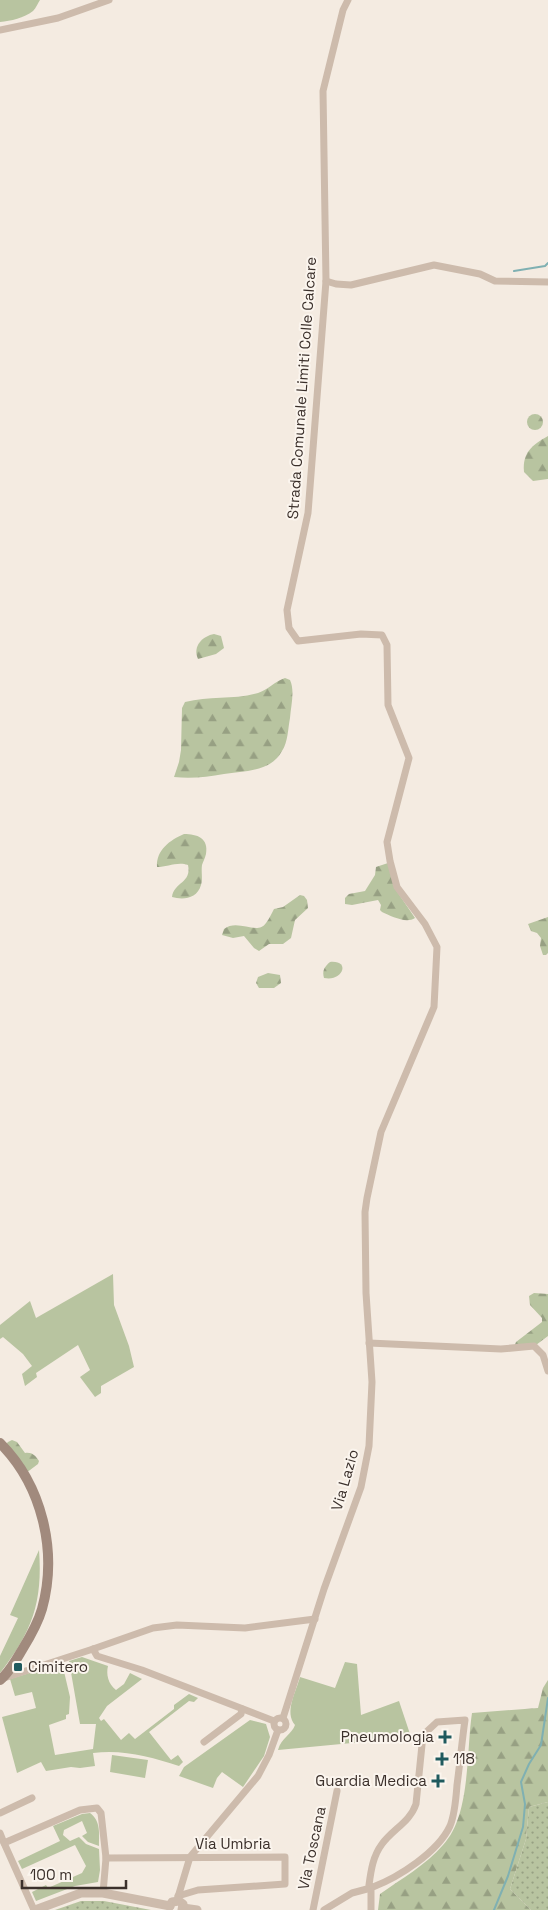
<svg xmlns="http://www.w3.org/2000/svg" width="548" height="1910" viewBox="0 0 548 1910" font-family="'Space Grotesk',sans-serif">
  <defs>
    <pattern id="forest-firs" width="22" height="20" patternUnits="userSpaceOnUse" patternTransform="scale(1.25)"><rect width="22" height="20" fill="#b8c4a0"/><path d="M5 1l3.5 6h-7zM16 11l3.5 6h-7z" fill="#97a083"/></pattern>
    <pattern id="park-dots" width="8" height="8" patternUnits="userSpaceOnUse" patternTransform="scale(1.25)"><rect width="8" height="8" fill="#b8c4a0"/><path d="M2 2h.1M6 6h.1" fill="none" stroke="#97a083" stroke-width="1.8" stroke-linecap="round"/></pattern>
  </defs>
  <rect width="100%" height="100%" fill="#f4ebe1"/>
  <g fill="#b8c4a0">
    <path d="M0,0H40C38,3 36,8 33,11C24,18 11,21 0,22Z"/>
    <polygon points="113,1274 114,1305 129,1346 134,1367 101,1386 101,1393 95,1397 80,1377 90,1370 78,1345 36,1373 37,1377 25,1386 22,1374 32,1366 23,1354 3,1337 0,1339 0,1325 30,1301 36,1318"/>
    <path d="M39,1550C43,1602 32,1632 0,1673V1656L18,1618L10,1615Z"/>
    <path d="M82,1657L108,1666C106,1674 108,1684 116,1690L124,1684L130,1673L142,1679L107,1706L99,1718L101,1721L104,1719L121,1740L129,1733L135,1739L174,1709V1705L189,1694L198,1698L194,1702L189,1701L149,1732L171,1760L178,1755L183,1762L179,1766C151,1757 123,1749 93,1753L95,1766L80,1768L71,1767L46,1771L41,1762L17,1773L2,1717L36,1708L32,1692L15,1696L10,1679L62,1663L70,1697L69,1714L66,1715V1719L49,1725L55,1755L93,1749L96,1724H80L69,1661Z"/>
    <path d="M345,1662L357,1664L361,1715L399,1701L410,1734L373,1741L278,1750C281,1738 292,1734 295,1725C284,1712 296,1692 300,1677L335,1688Z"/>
    <polygon points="250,1720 266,1724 270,1737 264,1756 243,1787 222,1772 217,1778 213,1788 179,1776 184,1767"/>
    <polygon points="112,1755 148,1760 145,1778 110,1772"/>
    <path d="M90,1813C101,1821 99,1834 99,1846L88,1842L82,1836L87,1833L82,1821L64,1830L63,1835L70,1841L79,1837L86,1844L99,1849L100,1870L98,1882L75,1886L36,1901L32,1892L46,1885L48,1888L82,1873L86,1866L75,1845L22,1869L18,1861L60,1841L53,1826L82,1814Z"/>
  </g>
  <g fill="url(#forest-firs)">
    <circle cx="535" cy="422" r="8"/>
    <path d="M548,436V479L533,481L524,472C522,453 532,445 548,436Z"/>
    <path d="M214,634L221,636L224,648L216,654L198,659C192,646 203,636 214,634Z"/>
    <path d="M285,678L290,680C295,691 291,705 290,718C288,728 288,742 282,751C271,772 244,771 224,774C207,777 191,779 174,777L179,762L181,750L182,708L185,702C209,696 234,700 258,693C268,690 275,681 285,678Z"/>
    <path d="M184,834C197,834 209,838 206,854C205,858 203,862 202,865C201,872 203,879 201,885C197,899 183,900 172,897C174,882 192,883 188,865C178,861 167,867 157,867C156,850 170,840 184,834Z"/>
    <path d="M388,863L396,890L415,918C406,924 391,916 382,912L380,910L381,905L378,900L352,905L345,904V898L349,894L365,891L375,875L376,867Z"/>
    <path d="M300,895L304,896L307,900L308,908L295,920L291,938L283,944H269L259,951L254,948L244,936L233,938L222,935L224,929C238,918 257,936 266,923C269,919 272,913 274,909L283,907Z"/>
    <polygon points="548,917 548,953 546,955 543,955 540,946 541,938 537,933 531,931 528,924"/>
    <path d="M330,962C351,960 343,982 324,978C322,971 324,967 330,962Z"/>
    <polygon points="268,973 280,975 281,983 274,988 259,988 256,983 258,977"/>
    <polygon points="534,1293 548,1294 548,1336 536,1345 514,1347 516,1342 542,1322 542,1318 530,1305 529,1296"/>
    <path d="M12,1440L17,1442L25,1453C32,1452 35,1455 39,1461L38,1464L26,1473L5,1445L8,1442Z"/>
    <path d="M548,1680V1802L529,1807L526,1839L510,1889L531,1910H378L380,1894C401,1879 426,1865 443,1845C471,1815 466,1752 472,1713L538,1708L543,1688Z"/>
  </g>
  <g fill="url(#park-dots)">
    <polygon points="548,1802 548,1910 531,1910 510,1889 526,1839 529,1807"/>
    <polygon points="81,1901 104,1901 151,1910 55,1910"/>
  </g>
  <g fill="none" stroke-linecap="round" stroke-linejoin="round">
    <g stroke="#7fb0b2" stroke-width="2">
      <polyline points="514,271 545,266 548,263"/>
      <polyline points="494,1910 508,1876 523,1827 525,1804 521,1782 529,1764 541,1745 548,1698"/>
    </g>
    <g stroke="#cdbbac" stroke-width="7">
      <polyline points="0,30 58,18 109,0"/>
      <polyline points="326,281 336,284 351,285 434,265 480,274 495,281 548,282"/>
      <polyline points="369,1343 501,1349 534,1346 543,1355 548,1371"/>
      <polyline points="93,1649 97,1656 142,1670 274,1721"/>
      <polyline points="4,1678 93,1649 153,1628 177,1625 245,1628 315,1619"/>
      <circle cx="280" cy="1724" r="6"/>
      <polyline points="283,1718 324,1589 361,1487 369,1446 372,1382 366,1293 365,1212 367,1198 381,1132 434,1007 437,947 425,924 397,887 390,861 387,842 409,758 388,705 387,645 382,635 361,634 298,641 289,628 287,610 308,513 326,281 323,91 343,10 348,0"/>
      <polyline points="204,1742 241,1714 242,1709"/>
      <polyline points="0,1813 32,1798"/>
      <polyline points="0,1833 4,1843"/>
      <polyline points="106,1858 285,1857 285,1884 198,1890 178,1896"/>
      <path d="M369,1885C371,1870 373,1856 382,1844C393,1829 410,1822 416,1804L423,1735L437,1722L465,1720C462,1741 460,1763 457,1785C456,1798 455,1814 450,1826C438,1852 399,1877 373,1887"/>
      <polyline points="371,1891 371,1910"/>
      <polyline points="178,1897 190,1857 258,1776 269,1755 278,1730"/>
      <polyline points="34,1910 4,1843 80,1810 97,1808 101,1813 106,1858 103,1893"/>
      <polyline points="313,1910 337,1791"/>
      <polyline points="324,1910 352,1893 367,1889"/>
    </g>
    <g stroke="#cdbbac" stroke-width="9">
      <polyline points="170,1906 172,1902 179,1901 183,1904 182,1910"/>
      <polyline points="183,1908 197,1910"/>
      <polyline points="35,1910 81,1893 103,1893 170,1906"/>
    </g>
    <path stroke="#a18a7d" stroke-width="10" d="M0,1443C42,1485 58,1551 42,1609C38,1623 30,1637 22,1650C16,1660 9,1673 0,1680"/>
  </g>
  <g fill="#1f5a5e" stroke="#fbf5ee" stroke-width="2">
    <rect x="13" y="1662" width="10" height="10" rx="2.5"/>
    <path d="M442.5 1729.5h5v5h5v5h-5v5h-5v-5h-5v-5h5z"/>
    <path d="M439.5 1751.5h5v5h5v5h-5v5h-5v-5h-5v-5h5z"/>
    <path d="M435.5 1773.5h5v5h5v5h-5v5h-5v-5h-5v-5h5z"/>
  </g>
  <g text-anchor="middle" stroke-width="4" stroke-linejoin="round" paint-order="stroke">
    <g font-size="15" fill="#3b302b" stroke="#fbf5ee">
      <text transform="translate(302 388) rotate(-86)" y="5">Strada Comunale Limiti Colle Calcare</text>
      <text transform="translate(345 1480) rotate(-74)" y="5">Via Lazio</text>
      <text x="233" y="1849">Via Umbria</text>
      <text transform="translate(312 1848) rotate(-78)" y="5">Via Toscana</text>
    </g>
    <g font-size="15" fill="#3b302b" stroke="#fbf5ee" text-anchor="start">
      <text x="28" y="1672">Cimitero</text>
      <text x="434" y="1742" text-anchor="end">Pneumologia</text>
      <text x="453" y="1764">118</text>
      <text x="427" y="1786" text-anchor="end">Guardia Medica</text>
    </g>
  </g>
  <path d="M22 1880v8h104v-8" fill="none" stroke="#3b302b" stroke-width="2.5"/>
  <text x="30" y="1880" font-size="15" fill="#3b302b" stroke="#fbf5ee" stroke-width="4" paint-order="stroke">100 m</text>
</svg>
